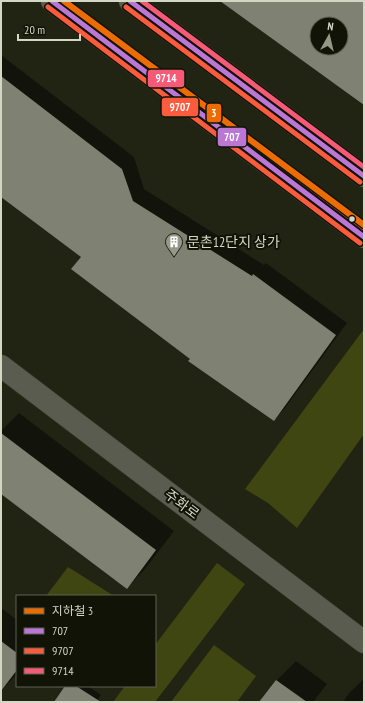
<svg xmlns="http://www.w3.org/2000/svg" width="365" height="703" viewBox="0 0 365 703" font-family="'PT Sans Narrow','Noto Sans KR',sans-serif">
  <rect width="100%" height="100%" fill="#222413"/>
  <g fill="#3f4611">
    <polygon points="364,329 364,434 297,528 268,503 245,489"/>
    <polygon points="217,563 245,584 155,702 113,702 125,686 155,686 155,645"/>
    <polygon points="68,567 114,596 46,596"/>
    <polygon points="214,645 256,676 237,702 171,702"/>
  </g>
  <g fill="#0007">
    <polygon points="1,55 134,157 144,189 264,265 266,263 347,323 285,408 274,420 192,358 82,257 1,196"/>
    <polygon points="19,413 174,531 145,569 127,588 1,492 1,431"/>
    <polygon points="1,608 17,620 17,674 1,691"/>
    <polygon points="296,661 327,684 313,702 261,702 277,680"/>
    <polygon points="364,679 364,702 343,702 349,693"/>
    <polygon points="66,686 88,686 101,695 96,702 55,702"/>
  </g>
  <g fill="#7f8172" fill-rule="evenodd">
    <path d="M220,1H364V105ZM317,24H341V48H317Z"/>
    <polygon points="1,76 122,169 133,201 252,276 253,274 336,335 274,421 188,361 190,359 71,269 81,257 1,197"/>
    <polygon points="1,433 156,550 127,589 1,494"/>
    <polygon points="1,641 17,653 17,670 1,691"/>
    <polygon points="276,680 307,702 259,702"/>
    <polygon points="65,686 76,686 101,702 54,702"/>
  </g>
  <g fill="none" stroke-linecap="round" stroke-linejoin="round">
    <defs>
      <polyline id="secondary" points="1,366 364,642"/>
      <g id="primary">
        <polyline points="52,1 364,237"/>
        <polyline points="130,1 364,176"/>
      </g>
    </defs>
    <use href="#secondary" stroke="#3c3e31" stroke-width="23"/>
    <use href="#primary" stroke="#3c3e31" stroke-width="23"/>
    <use href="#secondary" stroke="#5a5c4f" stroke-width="22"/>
    <use href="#primary" stroke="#5e604f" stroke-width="22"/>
    <defs>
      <g id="bus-1">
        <polyline points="52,1 364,237"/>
        <polyline points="130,1 364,176"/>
      </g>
      <g id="bus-2">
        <polyline points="48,7 360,243"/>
        <polyline points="126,7 360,182"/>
      </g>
      <g id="bus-3">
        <polyline points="64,1 364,228"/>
        <polyline points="142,1 364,167"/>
      </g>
    </defs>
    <use href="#bus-1" stroke="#111306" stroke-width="8"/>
    <use href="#bus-2" stroke="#111306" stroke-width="8"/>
    <use href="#bus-3" stroke="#111306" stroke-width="8"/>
    <use href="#bus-1" stroke="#ba77d6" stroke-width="5"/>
    <use href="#bus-2" stroke="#fb5c3e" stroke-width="5"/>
    <use href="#bus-3" stroke="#f75a77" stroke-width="5"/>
    <defs>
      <polyline id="metro-1" points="64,1 364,225"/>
    </defs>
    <use href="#metro-1" stroke="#111306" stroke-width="9"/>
    <use href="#metro-1" stroke="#ed6c00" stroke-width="6"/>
  </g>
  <defs>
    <symbol id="building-pin" viewBox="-11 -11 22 30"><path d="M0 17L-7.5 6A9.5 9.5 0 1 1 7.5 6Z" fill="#959886" stroke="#111306"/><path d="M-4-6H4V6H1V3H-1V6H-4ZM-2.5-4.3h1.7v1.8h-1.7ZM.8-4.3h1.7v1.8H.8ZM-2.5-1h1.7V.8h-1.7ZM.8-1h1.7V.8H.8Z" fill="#fff"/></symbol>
  </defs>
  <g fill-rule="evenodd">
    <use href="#building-pin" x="164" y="232" width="20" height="27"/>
  </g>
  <circle fill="#d3d7c4" stroke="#111306" stroke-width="1.5" cx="352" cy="219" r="3.5"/>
  <g text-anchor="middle" stroke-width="4" stroke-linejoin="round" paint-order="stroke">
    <g font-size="14" fill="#d3d7c4" stroke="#111306" text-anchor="start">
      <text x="187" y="247">문촌12단지 상가</text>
    </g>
    <g font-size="14" fill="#d3d7c4" stroke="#111306">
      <text transform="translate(182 504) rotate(37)" y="5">주화로</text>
    </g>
  </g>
  <g stroke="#111306" stroke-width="1.5">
    <rect x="147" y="69" width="38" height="19" rx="4" fill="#f75a77"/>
    <rect x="161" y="97" width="38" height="20" rx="4" fill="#fb5c3e"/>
    <rect x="206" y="103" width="16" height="20" rx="4" fill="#ed6c00"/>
    <rect x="217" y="127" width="30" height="20" rx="4" fill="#ba77d6"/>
  </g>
  <g font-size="11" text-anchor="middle" font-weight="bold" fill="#fff">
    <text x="166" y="82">9714</text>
    <text x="180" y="111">9707</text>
    <text x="214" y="117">3</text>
    <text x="232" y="141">707</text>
  </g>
  <rect width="365" height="703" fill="none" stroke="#d3d7c4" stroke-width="4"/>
  <rect x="16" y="595" width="140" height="92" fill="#111306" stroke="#5f6152"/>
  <rect x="24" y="608" width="20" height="6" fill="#ed6c00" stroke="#5f6152"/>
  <text x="52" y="615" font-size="12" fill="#d3d7c4">지하철 3</text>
  <rect x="24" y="628" width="20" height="6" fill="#ba77d6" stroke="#5f6152"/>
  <text x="52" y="635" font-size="12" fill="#d3d7c4">707</text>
  <rect x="24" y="648" width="20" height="6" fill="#fb5c3e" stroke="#5f6152"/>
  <text x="52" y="655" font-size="12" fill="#d3d7c4">9707</text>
  <rect x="24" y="668" width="20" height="6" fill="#f75a77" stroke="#5f6152"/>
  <text x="52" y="675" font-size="12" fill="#d3d7c4">9714</text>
  <g transform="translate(329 36) rotate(8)"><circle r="19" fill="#111306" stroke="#5f6152"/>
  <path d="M0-3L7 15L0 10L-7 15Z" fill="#959886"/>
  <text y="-6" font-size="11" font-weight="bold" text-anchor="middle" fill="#d3d7c4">N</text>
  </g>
  <path d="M18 34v6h62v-6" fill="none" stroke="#d3d7c4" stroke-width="2"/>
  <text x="24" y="34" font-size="12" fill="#d3d7c4" stroke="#111306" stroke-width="3" paint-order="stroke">20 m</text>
</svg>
